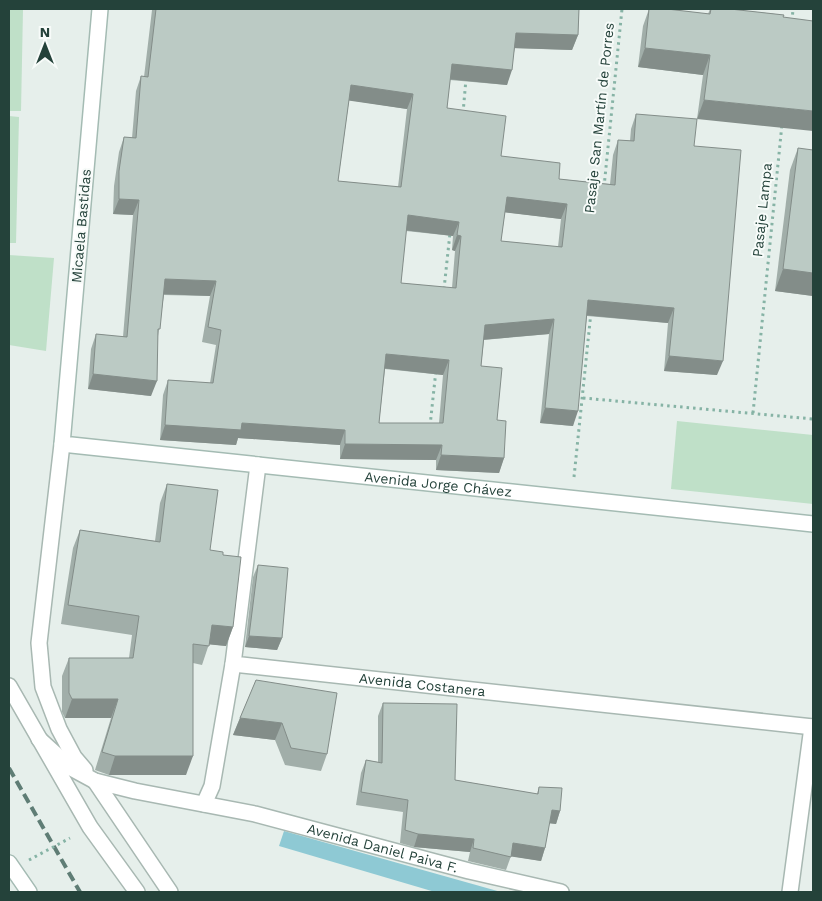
<svg xmlns="http://www.w3.org/2000/svg" width="822" height="901" viewBox="0 0 822 901" font-family="'Work Sans',sans-serif">
  <rect width="100%" height="100%" fill="#e6efeb"/>
  <g fill="#bfe0c8">
    <polygon points="9,9 23,9 21,111 9,111"/>
    <polygon points="9,116 19,117 16,243 9,243"/>
    <polygon points="9,255 54,258 46,351 9,345"/>
    <polygon points="677,421 813,435 813,504 671,489"/>
  </g>
  <polygon fill="#8ec9d4" points="284,831 501,892 435,892 279,846"/>
  <g fill="none" stroke-linecap="round" stroke-linejoin="round">
    <defs>
      <polyline id="lane" points="95,781 170,892"/>
      <g id="street">
        <polyline points="62,444 39,643 43,687 59,729 74,757 85,770"/>
        <path id="s1" d="M258,465L233,664L813,727"/>
        <polyline points="9,686 90,827 137,892"/>
        <path id="s2" d="M39,739L71,768L95,781L135,791L255,814L469,871L561,892"/>
        <polyline points="204,804 212,786 233,664"/>
        <polyline points="790,892 812,727"/>
      </g>
      <g id="secondary">
        <path id="s3" d="M100,9L62,444L813,524"/>
        <polyline points="9,863 29,892"/>
      </g>
    </defs>
    <use href="#lane" stroke="#a8b8b2" stroke-width="18"/>
    <use href="#street" stroke="#a8b8b2" stroke-width="18"/>
    <use href="#secondary" stroke="#a4bbb3" stroke-width="18"/>
    <g stroke="#86b3a5" stroke-width="3" stroke-dasharray="2.5 4" stroke-linecap="butt">
      <polyline points="792,21 793,9"/>
      <polyline points="463,113 466,79"/>
      <polyline points="604,187 622,9"/>
      <polyline points="444,289 450,233"/>
      <polyline points="583,398 813,419"/>
      <polyline points="753,413 782,124"/>
      <polyline points="430,426 436,370"/>
      <polyline points="574,477 591,312"/>
    </g>
    <use href="#lane" stroke="#fff" stroke-width="15"/>
    <use href="#street" stroke="#fff" stroke-width="15"/>
    <use href="#secondary" stroke="#fff" stroke-width="15"/>
    <polyline stroke="#5f7d75" stroke-width="4" stroke-dasharray="10 5" stroke-linecap="butt" points="9,768 80,892"/>
    <polyline stroke="#86b3a5" stroke-width="3" stroke-dasharray="2.5 4" stroke-linecap="butt" points="29,860 70,838"/>
  </g>
  <g fill="#a1aea9" fill-rule="evenodd">
    <path d="M137,9H579L578,35L572,50L515,48L507,85L450,80L447,108L501,156L559,179L610,184L613,155L618,140L630,141L631,129L636,114L694,146L717,375L664,371L668,323L587,316L573,426L540,423L549,334L484,340L481,366L497,420L504,458L499,473L436,470V460L340,459V445L238,438L236,445L160,440L163,395L168,380L210,383L216,345L202,342L210,296L164,295L158,336L151,396L88,389L91,349L96,334L123,337L133,215L113,214L114,186L119,152L124,137L132,138L136,91L141,76L144,77L152,10ZM349,100L407,109L398,187L338,181ZM505,212L561,219L558,247L501,241ZM406,231L453,236L452,250L455,251L452,288L401,283ZM385,369L443,375L439,423H379Z"/>
    <polygon points="649,9 667,9 708,14 710,9 730,9 784,15 697,119 703,75 638,67 643,26"/>
    <polygon points="798,148 813,296 775,291 790,170"/>
    <polygon points="167,484 210,550 223,555 233,627 226,646 209,644 202,665 193,663 186,775 109,775 95,770 111,718 65,718 62,712 62,676 69,658 129,658 132,635 61,624 73,548 80,530 155,541 160,503"/>
    <polygon points="258,565 282,638 277,650 245,647 253,577"/>
    <polygon points="256,680 327,754 321,771 285,765 275,740 233,735 240,718"/>
    <polygon points="383,703 455,780 537,794 539,787 560,811 556,824 549,823 545,848 541,861 511,856 506,870 468,861 470,852 414,847 400,843 403,812 356,805 361,773 366,760 378,762 378,716"/>
  </g>
  <g fill="#838d89">
    <polygon points="137,9 153,9 152,10"/>
    <polygon points="516,33 578,35 572,50 511,48"/>
    <polygon points="645,48 710,55 703,75 638,67"/>
    <polygon points="452,64 512,70 507,85 447,79"/>
    <polygon points="351,85 413,94 407,109 345,100"/>
    <polygon points="704,100 813,111 813,131 697,119"/>
    <polygon points="507,197 567,204 561,219 502,212"/>
    <polygon points="119,199 139,200 133,215 113,214"/>
    <polygon points="408,215 459,222 453,236 403,230"/>
    <polygon points="457,235 461,236 455,251 452,250"/>
    <polygon points="783,269 813,273 813,296 775,291"/>
    <polygon points="165,279 216,281 210,296 160,294"/>
    <polygon points="588,300 674,308 668,323 583,315"/>
    <polygon points="554,319 549,334 480,340 485,325"/>
    <polygon points="386,354 449,360 443,375 381,368"/>
    <polygon points="669,356 723,361 717,375 664,371"/>
    <polygon points="93,374 157,381 151,396 88,389"/>
    <polygon points="545,408 578,411 573,426 540,423"/>
    <polygon points="242,423 345,430 340,445 238,438 236,445 160,440 165,425"/>
    <polygon points="345,444 442,445 436,460 340,459"/>
    <polygon points="441,455 504,458 499,473 436,470"/>
    <polygon points="212,625 233,627 226,646 205,644"/>
    <polygon points="249,636 282,638 277,650 245,647"/>
    <polygon points="72,699 118,699 111,718 65,718"/>
    <polygon points="240,718 282,723 275,740 233,735"/>
    <polygon points="115,756 193,756 186,775 109,775"/>
    <polygon points="552,810 560,811 556,824 547,823"/>
    <polygon points="418,834 474,839 470,852 414,847"/>
    <polygon points="513,843 545,848 541,861 508,856"/>
  </g>
  <g fill="#bbcac4" stroke="#838d89" fill-rule="evenodd">
    <path d="M156,9H579L578,35L516,33L512,70L452,64L447,108L506,116L501,156L560,163L559,179L615,185L618,140L634,141L636,114L697,119L694,146L741,150L723,361L669,356L674,308L588,300L578,411L545,408L554,319L485,325L481,366L502,368L497,420L506,421L504,458L441,455L442,445L345,444V430L242,423L241,430L165,425L168,380L213,383L221,330L208,327L216,281L165,279L160,329H158L157,381L93,374L96,334L127,337L139,200L119,199V171L124,137L136,138L141,76L148,77ZM351,85L413,94L401,187L338,181ZM507,197L567,204L562,247L501,241ZM408,215L459,222L457,235L461,236L456,288L401,283ZM386,354L449,360L443,423H379Z"/>
    <polygon points="649,9 667,9 710,14 711,9 730,9 784,15 783,17 813,21 813,111 704,100 710,55 645,48"/>
    <polygon points="798,148 813,150 813,273 783,269"/>
    <polygon points="167,484 218,490 210,550 223,552 223,555 241,557 233,627 212,625 209,646 193,644 193,756 115,756 102,752 118,699 72,699 69,693 69,658 133,658 139,616 68,605 80,530 160,542"/>
    <polygon points="258,565 288,568 282,638 249,636"/>
    <polygon points="256,680 337,693 327,754 291,748 282,723 240,718"/>
    <polygon points="383,703 457,704 455,780 538,794 539,787 562,788 560,811 552,810 545,848 513,843 511,857 473,848 474,839 418,834 405,830 408,800 361,792 366,760 382,763"/>
  </g>
  <g text-anchor="middle" stroke-width="4" stroke-linejoin="round" paint-order="stroke">
    <g font-size="14" fill="#24423a" stroke="#f7fbf9">
      <text transform="translate(599 118) rotate(-84)" y="5">Pasaje San Martín de Porres</text>
      <text transform="translate(762 210) rotate(-84)" y="5">Pasaje Lampa</text>
      <text transform="translate(81 226) rotate(-85)" y="5">Micaela Bastidas</text>
      <text dy="5" stroke="none"><textPath href="#s3" startOffset="815">Avenida Jorge Chávez</textPath></text>
      <text dy="5" stroke="none"><textPath href="#s1" startOffset="391">Avenida Costanera</textPath></text>
      <text dy="5" stroke="none"><textPath href="#s2" startOffset="366">Avenida Daniel Paiva F.</textPath></text>
    </g>
  </g>
  <rect width="822" height="901" fill="none" stroke="#24423a" stroke-width="20"/>
  <g transform="translate(45 45)" stroke="#f7fbf9" stroke-width="4" paint-order="stroke">
  <path d="M0-4L9 19L0 12L-9 19Z" fill="#24423a"/>
  <text y="-8" font-size="14" font-weight="bold" text-anchor="middle" fill="#24423a">N</text>
  </g>
</svg>
